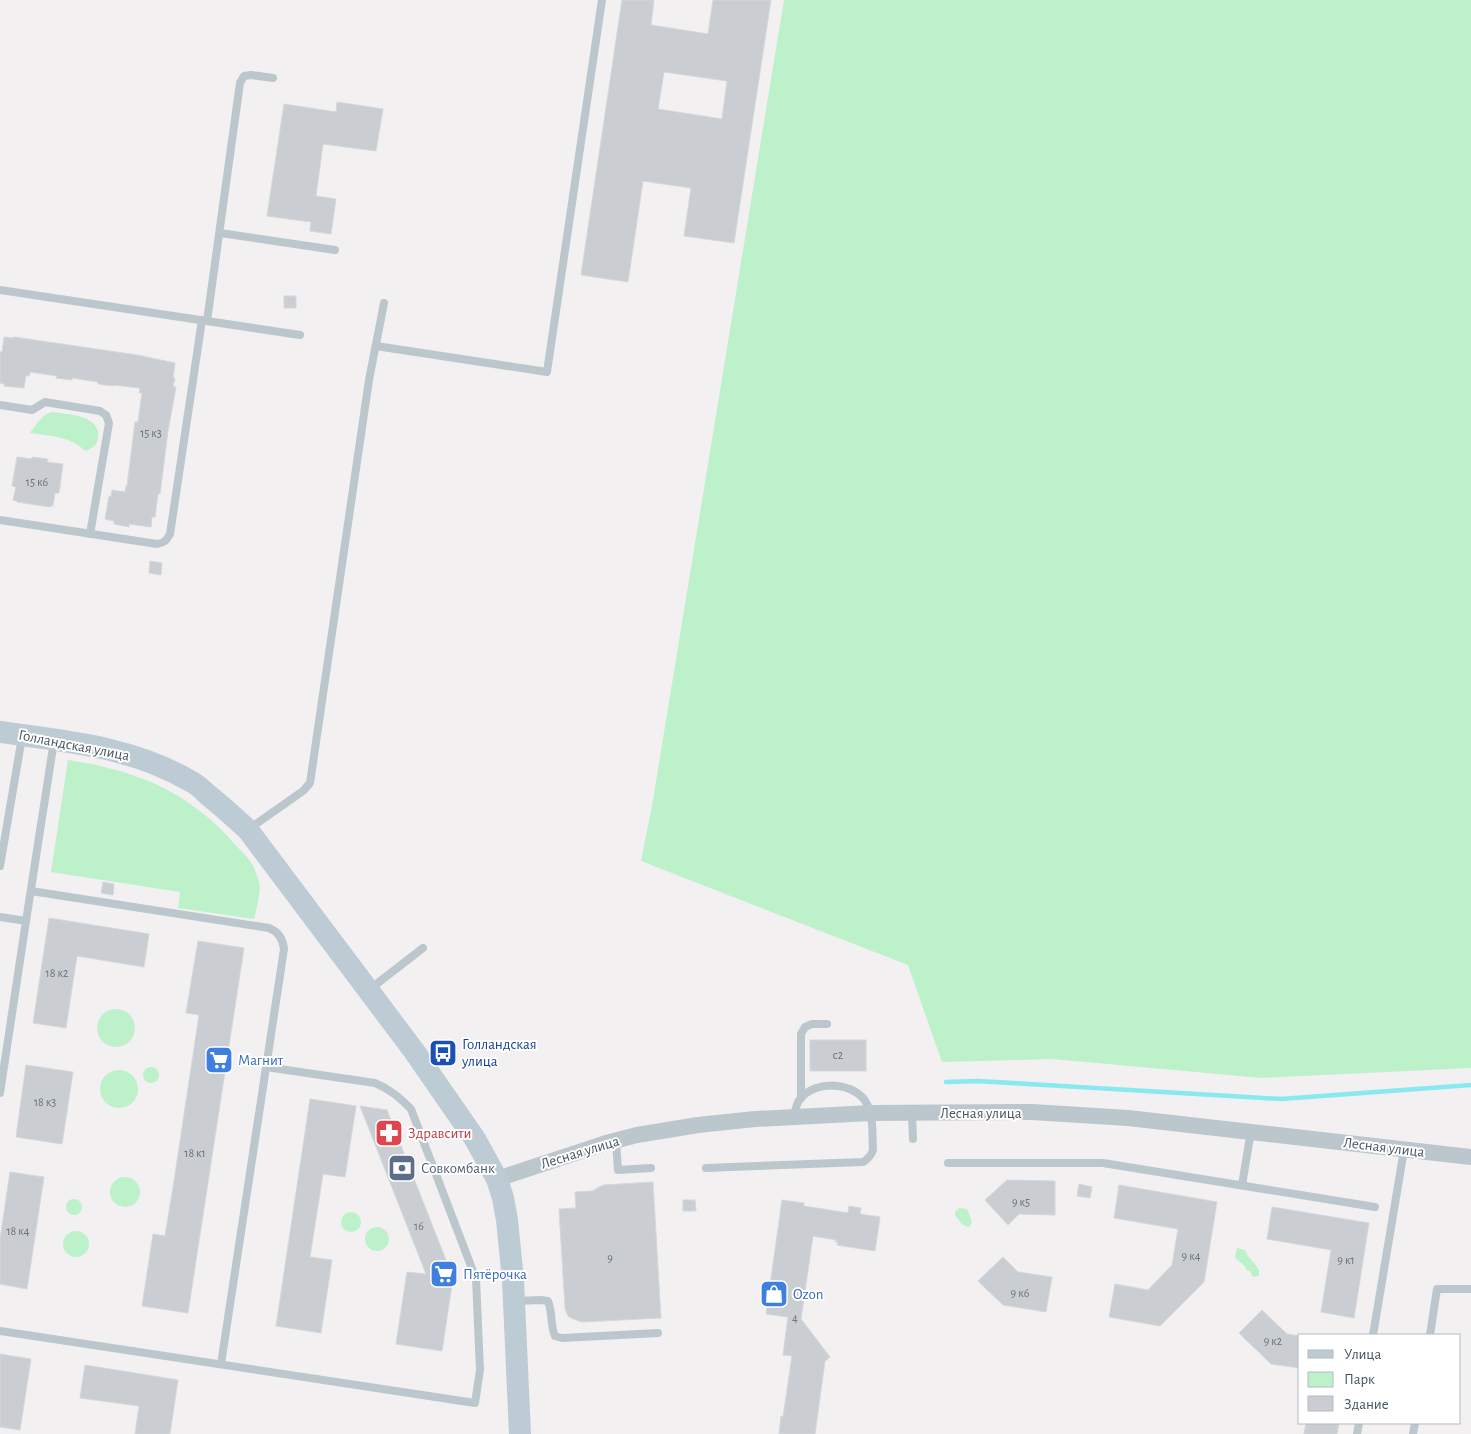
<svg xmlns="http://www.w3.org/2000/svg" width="1471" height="1434" viewBox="0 0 1471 1434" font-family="'Alegreya Sans',sans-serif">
  <rect width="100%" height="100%" fill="#f2f0f0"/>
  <g fill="#bdf1ca">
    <polygon points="784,0 1471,0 1471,1068 1262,1078 1052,1059 942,1062 908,965 641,861 652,806"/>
    <path d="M52,412C66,414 102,415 98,438C97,445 92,449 85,451C70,436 50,436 30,433C36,425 42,414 52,412Z"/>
    <path d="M68,760C134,770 186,790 232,841C238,848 247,856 252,864C255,869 257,876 259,882C262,888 256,911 254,919L178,908L180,892L51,872Z"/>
    <circle cx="116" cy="1028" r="19"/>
    <circle cx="151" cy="1075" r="8"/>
    <circle cx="119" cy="1089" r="19"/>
    <circle cx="125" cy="1192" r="15"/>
    <circle cx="74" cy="1207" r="8"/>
    <path d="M959,1208L967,1209L972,1222L969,1227C963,1227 959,1220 955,1215V1212Z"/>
    <circle cx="351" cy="1222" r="10"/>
    <circle cx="377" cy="1239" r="12"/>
    <circle cx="76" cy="1244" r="13"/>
    <path d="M1237,1248L1245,1250C1248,1258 1255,1263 1259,1270V1276L1253,1277L1250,1271L1246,1270L1245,1266L1235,1258Z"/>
  </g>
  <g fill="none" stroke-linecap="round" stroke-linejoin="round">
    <polyline stroke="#88e9f0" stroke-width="4.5" points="946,1082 978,1081 1281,1099 1471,1085"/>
  </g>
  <g fill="#caced3" stroke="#d4d7dc" fill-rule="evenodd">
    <path d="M622,0H654L651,25L708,34L713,0H771L734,243L684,236L691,188L643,181L628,282L581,275ZM664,72L727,81L722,119L658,109Z"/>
    <polygon points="337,102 383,109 376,151 323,144 316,196 336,199 331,234 310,231 311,222 267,216 284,104 336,112"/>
    <rect x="284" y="296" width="12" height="12"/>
    <polygon points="4,337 13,338 14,337 137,355 175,363 173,378 175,378 173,387 176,387 168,431 160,494 158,494 155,517 152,517 151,527 129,524 129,527 114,524 114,521 105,519 109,496 111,497 112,490 125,492 126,486 127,486 135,422 138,422 142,393 139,393 140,388 113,385 113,386 105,385 98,384 98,382 72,378 72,380 56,378 57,376 30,372 29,376 26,376 24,388 4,386 4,384 0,383 0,352 2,352"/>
    <polygon points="17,457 32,459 32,457 48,459 47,462 63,464 59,493 55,493 53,506 50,506 50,507 17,502 17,501 13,500 16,487 12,486"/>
    <polygon points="150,561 162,563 161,575 149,573"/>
    <polygon points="103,882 114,884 113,895 101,893"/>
    <polygon points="49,918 149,934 144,967 77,956 66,1028 33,1023"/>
    <polygon points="198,941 244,948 188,1313 142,1306 153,1234 165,1236 174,1181 199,1015 186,1013"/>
    <rect x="810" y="1040" width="56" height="31"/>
    <polygon points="26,1065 73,1072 62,1144 16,1137"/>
    <polygon points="310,1099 356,1106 345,1177 323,1174 310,1257 332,1260 321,1333 276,1326"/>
    <polygon points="360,1106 387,1110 453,1278 442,1351 396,1344 407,1272 426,1274"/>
    <polygon points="10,1172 44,1177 27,1289 0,1284 0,1239"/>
    <polygon points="1007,1180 1055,1181 1055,1215 1019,1214 1008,1225 985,1200"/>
    <polygon points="653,1182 661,1318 582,1322 571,1318 568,1316 565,1308 559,1209 576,1208 575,1192 593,1191 599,1187 604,1185"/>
    <polygon points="1079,1184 1092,1187 1090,1198 1077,1196"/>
    <polygon points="1119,1185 1217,1202 1204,1282 1160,1326 1109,1317 1115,1284 1148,1290 1172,1265 1178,1229 1114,1218"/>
    <polygon points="683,1200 695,1200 696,1211 683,1211"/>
    <polygon points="782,1200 804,1203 804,1206 848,1213 849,1206 861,1208 860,1214 880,1217 875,1251 837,1245 838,1242 835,1242 836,1240 813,1236 801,1319 830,1357 825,1361 815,1434 779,1434 781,1416 783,1417 792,1356 783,1355 788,1317 766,1314"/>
    <polygon points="1272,1207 1369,1223 1354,1318 1321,1312 1331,1250 1267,1239"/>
    <polygon points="1003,1257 1018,1272 1052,1277 1046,1312 1003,1305 978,1281"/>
    <polygon points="1262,1310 1287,1334 1300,1336 1300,1368 1271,1364 1239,1333"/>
    <polygon points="0,1354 31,1359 20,1430 0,1427"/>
    <polygon points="85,1365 178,1380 170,1434 135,1434 139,1406 80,1398"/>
    <polygon points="1306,1423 1339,1423 1337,1434 1304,1434"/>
  </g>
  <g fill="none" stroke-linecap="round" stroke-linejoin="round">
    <g stroke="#bbc7cd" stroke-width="8">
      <polyline points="220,233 335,250"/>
      <polyline points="0,290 300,335"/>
      <polyline points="207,321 240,83 244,76 251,75 273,78"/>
      <polyline points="376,346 547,372 602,0"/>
      <polyline points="0,405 32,410 45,402 100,411 106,415 109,423 90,534"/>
      <path d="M0,520L157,544C164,543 166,541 170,534L202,320"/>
      <polyline points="249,829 303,791 310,783 369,380 384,303"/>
      <polyline points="0,866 22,737"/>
      <path d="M31,891L269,928C279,932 283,939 284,949L221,1364"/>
      <polyline points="0,917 26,921 0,1093"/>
      <polyline points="26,921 54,741"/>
      <polyline points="370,989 423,948"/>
      <polyline points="801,1098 801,1034 805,1027 812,1024 827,1024"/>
      <polyline points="912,1113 913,1139"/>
      <polyline points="616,1141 618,1170 651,1168"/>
      <polyline points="948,1163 1103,1163 1375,1207"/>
      <path d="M706,1168L863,1162C868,1159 871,1156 873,1150C872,1135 874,1118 867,1104C856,1082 816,1079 800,1099C796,1104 795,1111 794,1117"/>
      <polyline points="1242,1185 1251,1131"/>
      <path d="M515,1301L541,1300L548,1301C553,1313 550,1325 555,1336L562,1338L658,1333"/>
      <path d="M0,1331L475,1403L480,1370L476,1279L411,1109C400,1098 390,1089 375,1083L266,1067"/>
      <polyline points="1373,1335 1404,1150"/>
      <polyline points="1430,1335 1437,1289 1471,1289"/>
      <polyline points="1357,1434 1359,1423"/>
      <polyline points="1413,1434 1415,1423"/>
    </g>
    <polyline stroke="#bbc7cd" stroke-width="16" points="497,1179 606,1143 637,1135 698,1125 755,1119 871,1113 1032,1112 1128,1118 1471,1157"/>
    <path stroke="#bdcbd4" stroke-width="22" d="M0,732C65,741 133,747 190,781C197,784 203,790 208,795C222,806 235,818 248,830L414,1051L475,1139L497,1179L503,1198L507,1220L513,1280L520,1434"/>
  </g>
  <defs>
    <symbol id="bus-square" viewBox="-11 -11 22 22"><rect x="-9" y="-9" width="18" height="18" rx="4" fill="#1a4fb4" stroke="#fff"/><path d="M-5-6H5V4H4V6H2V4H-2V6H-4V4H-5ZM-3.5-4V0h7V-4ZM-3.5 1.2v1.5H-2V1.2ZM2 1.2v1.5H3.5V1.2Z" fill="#fff"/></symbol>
    <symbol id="supermarket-square" viewBox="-11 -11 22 22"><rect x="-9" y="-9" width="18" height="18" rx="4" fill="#3f7fe0" stroke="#fff"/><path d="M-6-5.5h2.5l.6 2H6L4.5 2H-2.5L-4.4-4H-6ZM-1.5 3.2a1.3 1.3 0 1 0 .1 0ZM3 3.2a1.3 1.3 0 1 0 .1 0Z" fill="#fff"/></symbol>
    <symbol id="pharmacy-square" viewBox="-11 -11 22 22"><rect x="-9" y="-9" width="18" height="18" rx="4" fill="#e0444e" stroke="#fff"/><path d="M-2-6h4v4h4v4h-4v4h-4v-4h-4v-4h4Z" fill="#fff"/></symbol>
    <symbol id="bank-square" viewBox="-11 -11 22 22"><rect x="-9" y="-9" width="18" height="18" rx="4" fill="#5c6f8a" stroke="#fff"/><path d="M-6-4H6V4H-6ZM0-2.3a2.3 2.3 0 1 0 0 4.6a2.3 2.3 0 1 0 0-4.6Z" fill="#fff"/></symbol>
    <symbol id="shop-square" viewBox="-11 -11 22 22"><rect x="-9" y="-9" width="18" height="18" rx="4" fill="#3f7fe0" stroke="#fff"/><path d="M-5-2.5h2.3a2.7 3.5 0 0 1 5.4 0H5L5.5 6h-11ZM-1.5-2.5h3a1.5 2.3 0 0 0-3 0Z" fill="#fff"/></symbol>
  </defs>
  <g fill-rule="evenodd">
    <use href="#bus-square" x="427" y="1037" width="32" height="32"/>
    <use href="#supermarket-square" x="203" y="1044" width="32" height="32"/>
    <use href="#pharmacy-square" x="373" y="1117" width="32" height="32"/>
    <use href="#bank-square" x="386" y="1152" width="32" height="32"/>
    <use href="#supermarket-square" x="428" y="1258" width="32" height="32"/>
    <use href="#shop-square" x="758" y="1278" width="32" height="32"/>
  </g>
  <g text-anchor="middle" stroke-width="4" stroke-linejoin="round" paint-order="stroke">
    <g font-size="12" fill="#68747b">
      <text x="151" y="437">15 к3</text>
      <text x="37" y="486">15 к6</text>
      <text x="57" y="977">18 к2</text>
      <text x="838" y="1059">с2</text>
      <text x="45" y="1106">18 к3</text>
      <text x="195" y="1157">18 к1</text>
      <text x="1021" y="1206">9 к5</text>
      <text x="419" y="1230">16</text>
      <text x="18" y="1235">18 к4</text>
      <text x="1191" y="1260">9 к4</text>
      <text x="610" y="1262">9</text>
      <text x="1346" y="1264">9 к1</text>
      <text x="1020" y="1297">9 к6</text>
      <text x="795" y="1322">4</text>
      <text x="1273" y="1345">9 к2</text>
    </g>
    <g font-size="15" fill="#47565e" stroke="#fff">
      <text transform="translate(74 745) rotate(11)" y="5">Голландская улица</text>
      <text x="981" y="1118">Лесная улица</text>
      <text transform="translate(1384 1147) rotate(7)" y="5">Лесная улица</text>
      <text transform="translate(580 1152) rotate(-17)" y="5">Лесная улица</text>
    </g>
    <g font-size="15" fill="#164399" stroke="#fff" text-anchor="start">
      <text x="462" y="1049">Голландская<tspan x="462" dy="17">улица</tspan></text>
    </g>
    <g font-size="15" fill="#366cbe" stroke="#fff" text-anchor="start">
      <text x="238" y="1065">Магнит</text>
      <text x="463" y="1279">Пятёрочка</text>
      <text x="793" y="1299">Ozon</text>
    </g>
    <g font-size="15" fill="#be3a42" stroke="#fff" text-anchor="start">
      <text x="408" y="1138">Здравсити</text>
    </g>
    <g font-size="15" fill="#4e5e75" stroke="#fff" text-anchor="start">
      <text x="421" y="1173">Совкомбанк</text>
    </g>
  </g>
  <rect x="1298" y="1334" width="162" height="90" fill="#ffffff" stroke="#b5bbbf"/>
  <rect x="1308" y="1350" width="25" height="8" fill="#bdcbd4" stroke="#b5bbbf"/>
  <text x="1344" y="1359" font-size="15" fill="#47565e">Улица</text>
  <rect x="1308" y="1372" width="25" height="15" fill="#bdf1ca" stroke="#b5bbbf"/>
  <text x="1344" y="1384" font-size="15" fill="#47565e">Парк</text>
  <rect x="1308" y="1396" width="25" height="15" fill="#caced3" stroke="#b5bbbf"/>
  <text x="1344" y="1409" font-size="15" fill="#47565e">Здание</text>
</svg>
